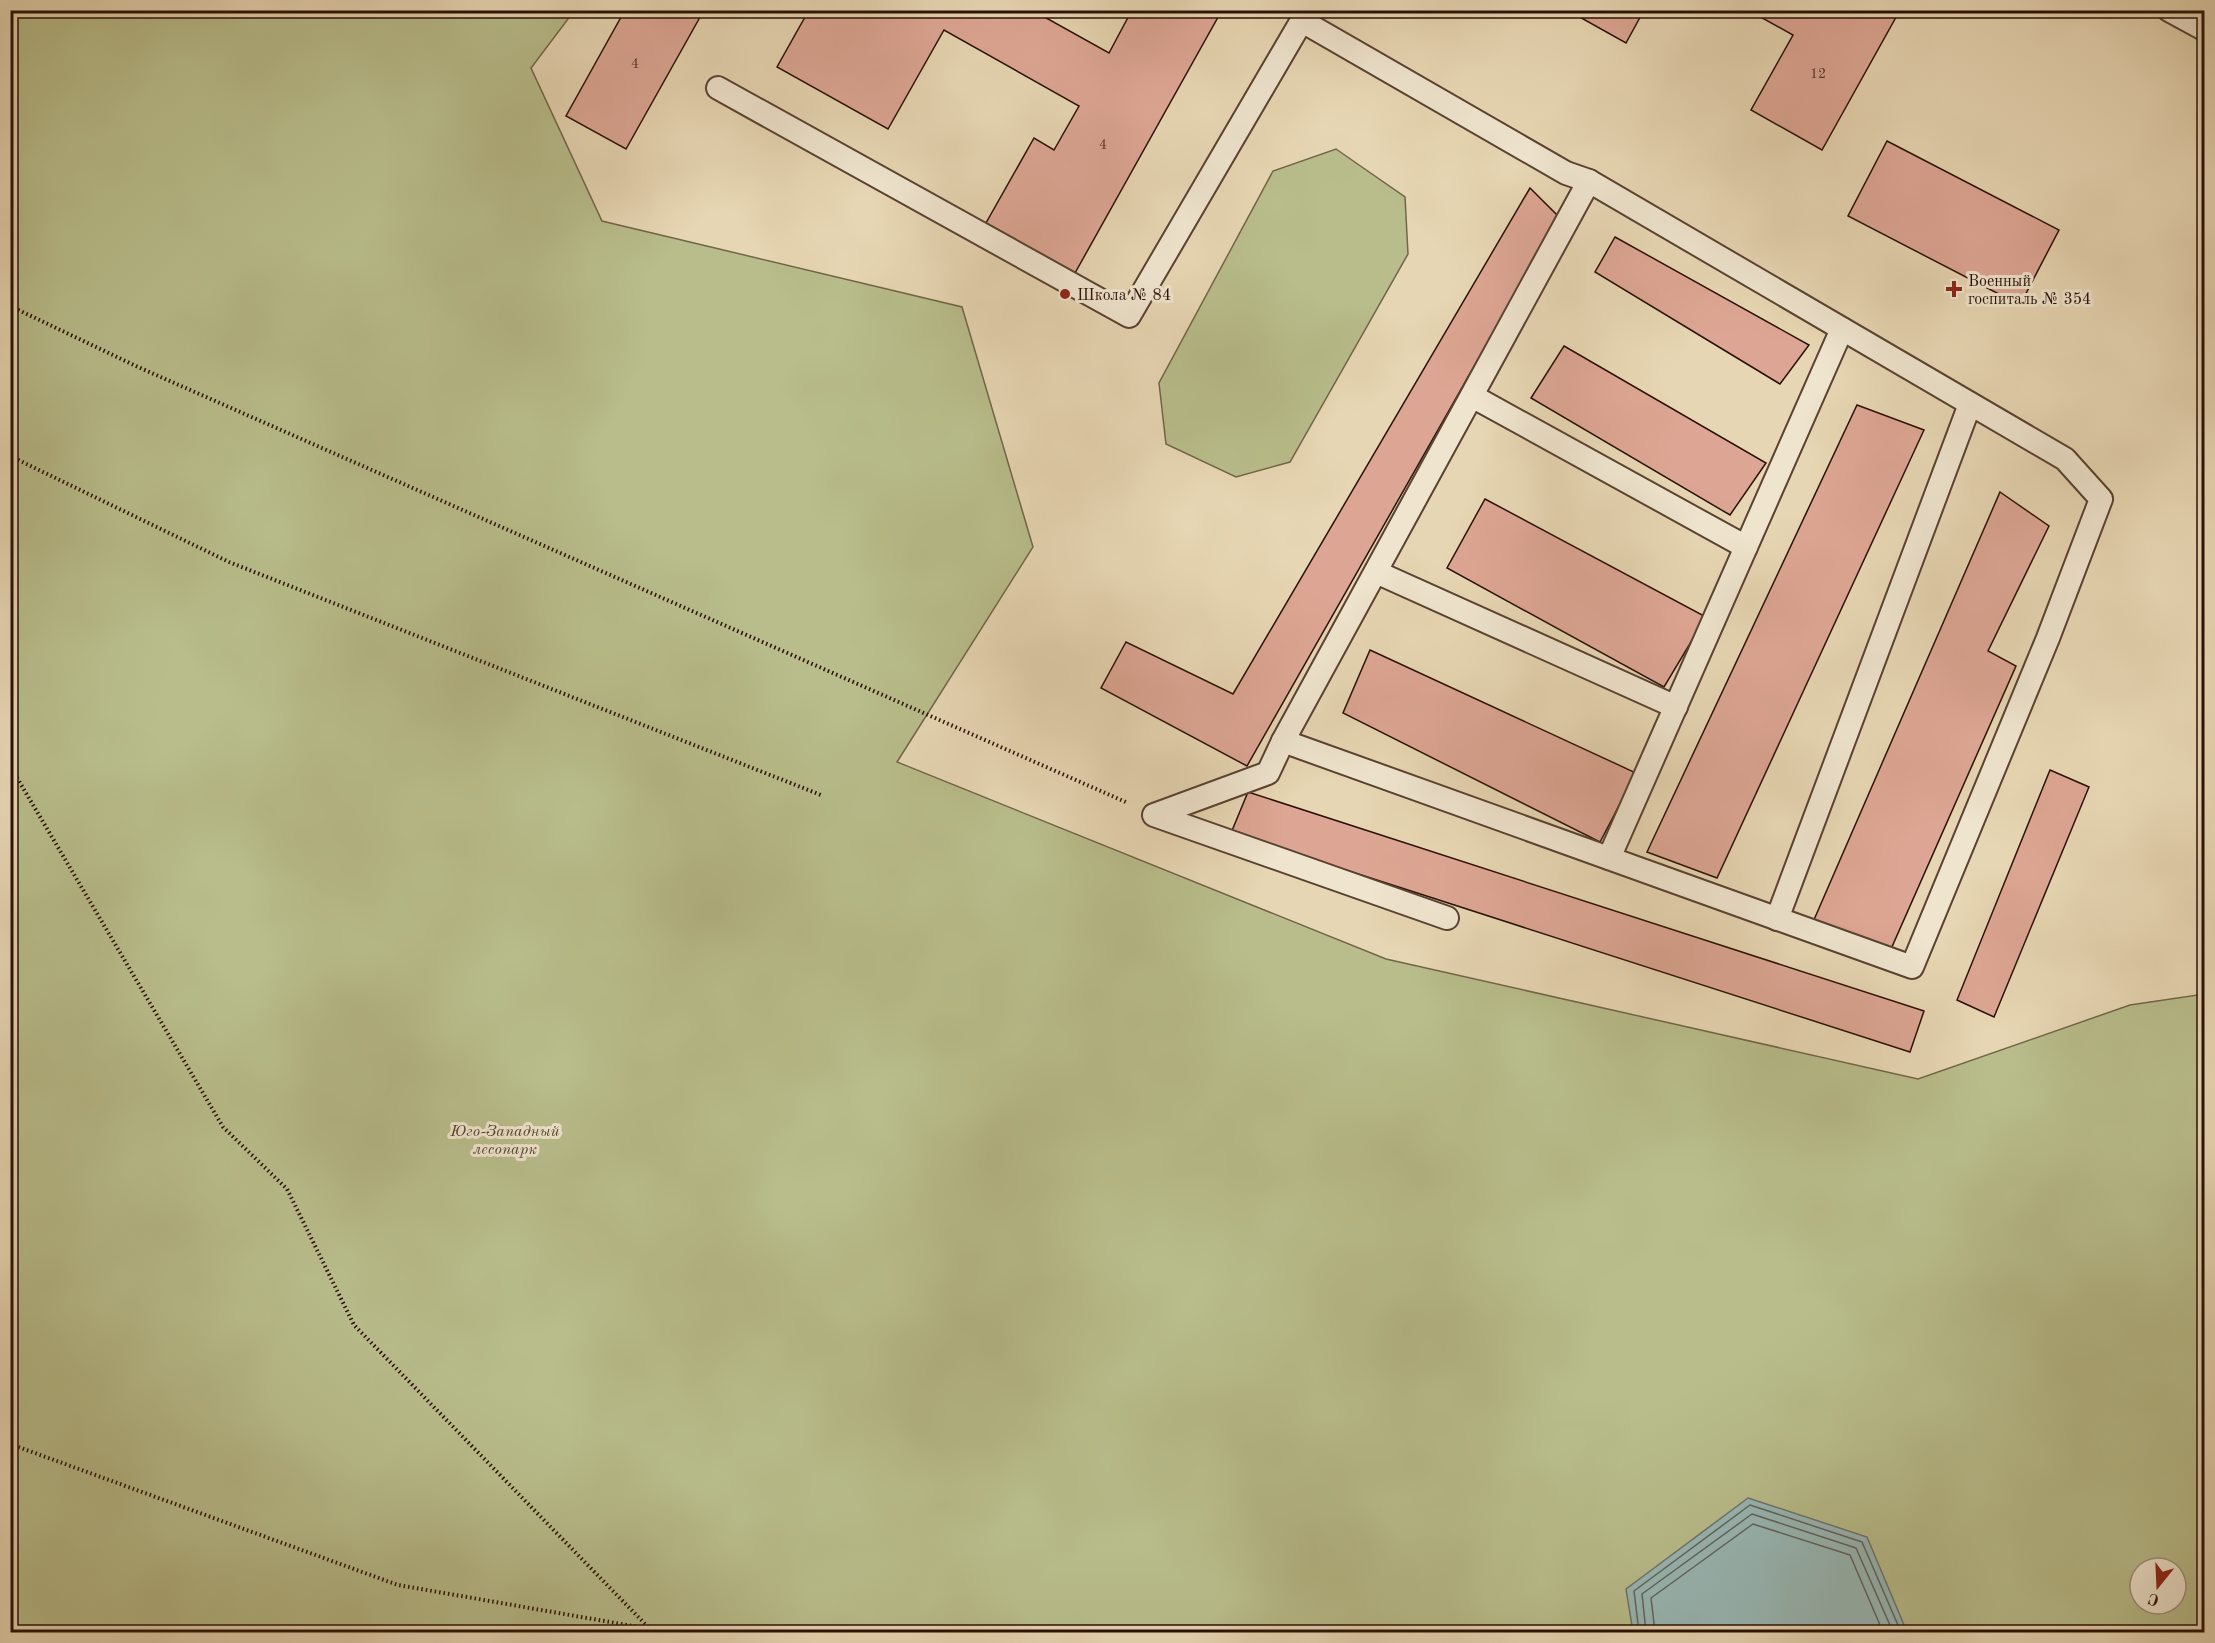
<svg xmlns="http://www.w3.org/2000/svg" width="2215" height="1643" viewBox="0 0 2215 1643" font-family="'Old Standard TT',serif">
  <rect width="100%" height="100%" fill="#e7d6b3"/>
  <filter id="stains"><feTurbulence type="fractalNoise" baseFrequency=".00333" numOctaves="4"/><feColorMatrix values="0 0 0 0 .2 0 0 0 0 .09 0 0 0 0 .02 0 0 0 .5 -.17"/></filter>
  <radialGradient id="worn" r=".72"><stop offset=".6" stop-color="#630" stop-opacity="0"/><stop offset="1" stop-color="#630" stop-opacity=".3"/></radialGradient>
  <g fill="#b8bd8b" stroke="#716648" stroke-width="1.5" fill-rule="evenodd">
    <path d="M11,11H574L531,68L602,221L962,307L1033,547L897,762L1386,959L1918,1079L2130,1005L2204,994V1632H11ZM2140,1568H2176V1604H2140Z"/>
    <polygon points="1336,149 1405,197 1408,254 1290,462 1236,477 1166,444 1159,383 1273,171"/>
  </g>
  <polygon fill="#98b7b4" stroke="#6c746e" stroke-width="1.5" points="1748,1498 1867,1537 1907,1632 1633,1632 1626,1589"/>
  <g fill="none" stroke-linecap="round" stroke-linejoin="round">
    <g stroke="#61645d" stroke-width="1.5">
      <polyline points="1639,1632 1634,1591 1750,1505 1862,1542 1901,1632"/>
      <polyline points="1646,1632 1642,1594 1752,1514 1856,1548 1893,1632"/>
      <polyline points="1655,1632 1651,1598 1753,1524 1850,1555 1883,1632"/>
    </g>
  </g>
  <g fill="#dda694" stroke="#2a1006" stroke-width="1.5">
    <polygon points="625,10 704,10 626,149 566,116"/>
    <polygon points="809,10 1032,10 1109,53 1132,10 1149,10 1154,13 1156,10 1222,10 1075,273 986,223 1034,138 1054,150 1079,106 944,30 888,129 777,67"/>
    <polygon points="1567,10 1644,10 1626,43"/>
    <polygon points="1748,10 1900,10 1822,150 1751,110 1793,35"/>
    <polygon points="1887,141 2059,230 2020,305 1848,216"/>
    <polygon points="1530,188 1559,217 1247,766 1101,688 1126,642 1233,694"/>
    <polygon points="1615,237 1809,345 1780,384 1595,272"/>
    <polygon points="1564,346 1766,463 1730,515 1531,398"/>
    <polygon points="1857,405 1924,430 1717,878 1647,852"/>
    <polygon points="2000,492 2049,526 1988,651 2016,666 1891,949 1813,922"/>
    <polygon points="1485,499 1706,617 1664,687 1447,568"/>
    <polygon points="1370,650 1636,773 1600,842 1343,713"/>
    <polygon points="2050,770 2089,787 1994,1017 1957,1000"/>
    <polygon points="1248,792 1924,1011 1910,1052 1231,833"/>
  </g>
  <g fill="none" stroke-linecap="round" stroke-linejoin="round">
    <defs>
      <g id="service">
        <polyline points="2169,10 2204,29"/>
        <polyline points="1302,21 1566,173 1589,181 2065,459 2101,499 2048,638 1912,967 1283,741 1268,773 1154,815 1447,918"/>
        <polyline points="718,88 1129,316 1308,10"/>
        <polyline points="1472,396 1746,547"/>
        <polyline points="1376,572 1676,707"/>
        <polyline points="1283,741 1589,181"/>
        <polyline points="1609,858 1842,329"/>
        <polyline points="1777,919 1970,404"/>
      </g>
    </defs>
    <use href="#service" stroke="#594231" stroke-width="26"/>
    <g stroke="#2a1006" stroke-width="4" stroke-dasharray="1.5 3" stroke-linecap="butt">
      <polyline points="10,306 138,367 1128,803"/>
      <polyline points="10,456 229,562 821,795"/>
      <polyline points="10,766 223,1127 287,1189 354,1325 650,1629 657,1632"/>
      <polyline points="10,1444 398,1585 650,1629"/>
    </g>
    <use href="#service" stroke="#efe4ce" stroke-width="22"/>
  </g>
  <g fill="#8f2418" stroke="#efe4ce" stroke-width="2">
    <path d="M1951 280h6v6h6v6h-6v6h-6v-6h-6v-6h6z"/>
    <circle cx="1065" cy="294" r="6"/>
  </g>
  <g text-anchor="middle" stroke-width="6" stroke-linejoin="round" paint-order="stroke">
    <g font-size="14" fill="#57362a">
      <text x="635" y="68">4</text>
      <text x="1818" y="78">12</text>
      <text x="1103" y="149">4</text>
    </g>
    <g font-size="16" fill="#2a1006" stroke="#efe4ce" text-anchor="start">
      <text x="1968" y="286">Военный<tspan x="1968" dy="18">госпиталь № 354</tspan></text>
      <text x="1077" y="300">Школа № 84</text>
    </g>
    <g font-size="16" font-style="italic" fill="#55442e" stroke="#efe4ce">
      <text x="505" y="1136">Юго-Западный<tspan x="505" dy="18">лесопарк</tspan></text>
    </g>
  </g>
  <rect width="2215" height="1643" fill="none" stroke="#e7d6b3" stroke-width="36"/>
  <rect x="12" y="12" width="2191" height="1619" fill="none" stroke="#2a1006" stroke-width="3"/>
  <rect x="18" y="18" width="2179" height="1607" fill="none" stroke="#2a1006" stroke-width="1.5"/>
  <g transform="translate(2158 1586) rotate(198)"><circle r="28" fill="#efe4ce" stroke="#a08f7e" stroke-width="1.5"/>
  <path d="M0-4.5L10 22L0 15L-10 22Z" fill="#8f2418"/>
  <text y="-9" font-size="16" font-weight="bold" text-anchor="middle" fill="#2a1006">С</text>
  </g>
  <rect width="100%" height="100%" filter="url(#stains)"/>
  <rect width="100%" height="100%" fill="url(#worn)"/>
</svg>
